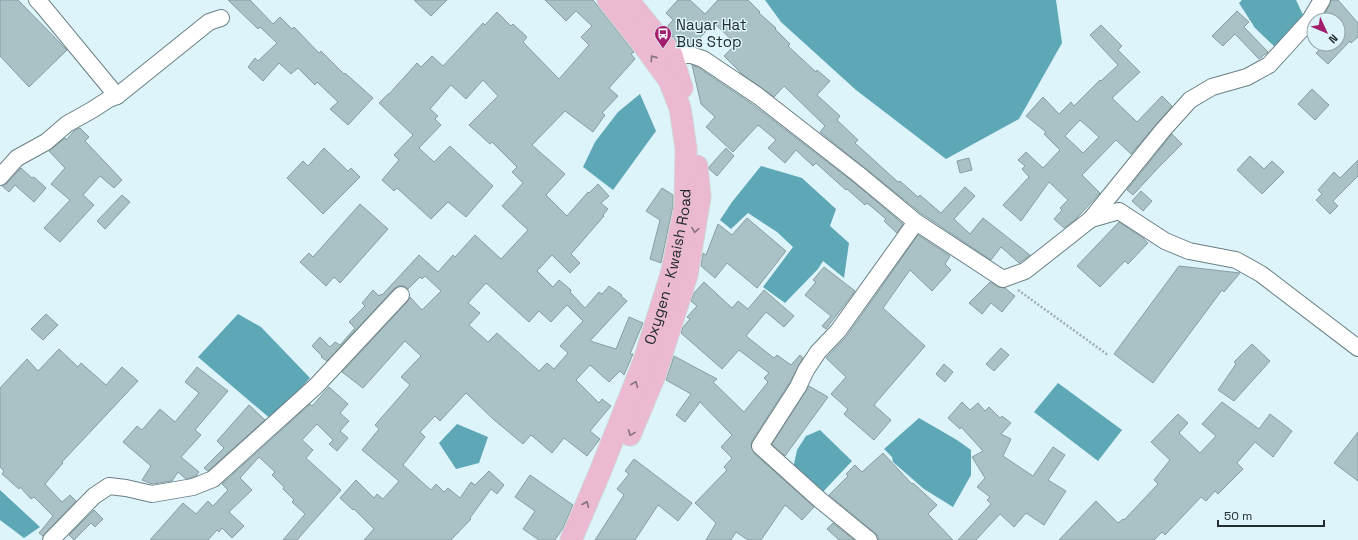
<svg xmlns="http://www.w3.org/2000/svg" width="1358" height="540" viewBox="0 0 1358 540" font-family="'Space Grotesk',sans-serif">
  <rect width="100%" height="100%" fill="#ddf4fa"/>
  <g fill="#5da7b7">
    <polygon points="765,0 1056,0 1062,43 1019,119 946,159 856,90 781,22"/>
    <polygon points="1242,0 1296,0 1304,17 1276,48 1255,28 1239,3"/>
    <polygon points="640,94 656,131 613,190 583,167 595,142 618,112"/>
    <polygon points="761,166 802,178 836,209 830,226 849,243 844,278 823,261 818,269 785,303 763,287 793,247 777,232 748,213 731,229 720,220 732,202"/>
    <polygon points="238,314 261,327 310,378 272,420 198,357"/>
    <polygon points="1058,383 1122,430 1098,461 1034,412"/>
    <polygon points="919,418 957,440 971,450 971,475 953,507 924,489 893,462 892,457 884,449"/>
    <polygon points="457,424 488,437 479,463 456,469 439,443"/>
    <polygon points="820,430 852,461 821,494 793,469 797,450 806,436"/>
    <polygon points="0,490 40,527 24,538 0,520"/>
  </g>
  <g fill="#aac1c6" stroke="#889ea3" fill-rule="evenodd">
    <polygon points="0,0 18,0 67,50 29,87 0,56"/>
    <polygon points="228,0 250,0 273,24 280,17 292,29 294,27 319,53 321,51 344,74 345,73 373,98 348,125 330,109 338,102 317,82 315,85 298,68 291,74 279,63 263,81 248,67 255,58 258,61 277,43 260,27 258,29"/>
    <polygon points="414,0 447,0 431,16"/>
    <path d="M545,0H593L634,52L631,54L635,59L609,88L618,96L602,113L605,115L593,132L565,111L532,145L565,174L546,195L567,216L588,192L589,193L598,184L609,196L601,203L608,209L603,215L604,216L571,254L580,263L570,273L552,255L537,271L553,287L559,280L571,290L570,292L585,308L599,292L602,294L609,286L622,295L621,296L627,301L590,341L616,349L629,317L643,323L630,354H633L624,375L620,371L609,382L590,365L576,380L599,403L602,399L611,406L590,431L600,439L587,456L564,438L552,453L531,435L523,444L493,419L466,393L440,421L435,416L420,432L425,437L403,465L431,490L436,484L444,492L448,488L460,498L471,482L475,485L489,471L504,485L497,494L491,489L470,518L471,519L451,540H364L374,529L354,509L353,510L340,498L356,480L374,498L377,494L383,499L399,481L362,450L379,429L375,425L410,385L401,377L421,356L405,341L363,388L342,372L408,301L410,297L422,310L441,291L425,276L422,279L420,277L408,289L404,286H398L394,289L327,361L321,357L322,356L312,346L320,337L330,347L335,342L340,345L355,328L349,322L365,306L362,303L373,290L379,296L381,294L382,295L419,255L438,272L453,255L455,257L475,235L501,259L528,230L502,206L523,183L512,172L517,167L492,142L490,144L469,125L498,96L483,80L466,99L451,85L430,109L438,116L435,119L441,125L419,148L434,162L450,146L493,186L466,217L448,202L431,219L397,188L394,191L382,180L399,160L394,155L413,135L379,103L388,94H389L417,63L421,67L432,56L443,66L483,23L485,25L497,12L511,26L513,24L527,37L523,42L559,79L589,45L581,37L592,26L576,11L566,21ZM486,283L529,322L539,311L551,322L567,305L583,321L560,346L568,353L554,369L547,363L539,371L497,333L488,342L469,325L480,313L468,303Z"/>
    <polygon points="678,0 690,0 705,14 718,0 748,0 760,12 759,13 776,28 775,29 790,44 788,46 816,72 817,70 830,81 817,95 840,116 837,120 858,140 855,143 898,182 900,181 918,197 920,195 941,213 965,187 975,196 954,219 970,234 983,218 1030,255 1019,263 1001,247 991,260 922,214 820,132 825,126 784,86 774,97 742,74 724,56 736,44 714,23 692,46 688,46 686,39 680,46 666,28 673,20 666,13"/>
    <polygon points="1331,0 1338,0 1358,23 1358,37 1351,43 1350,41 1328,64 1316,53 1319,50 1312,44 1338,44 1338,20 1331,20 1325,14"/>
    <polygon points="1237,11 1249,22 1244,27 1268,52 1259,59 1235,34 1223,46 1212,36"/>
    <path d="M1101,25L1122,46L1118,50L1140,72L1112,98L1137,122L1162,96L1172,106L1131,154L1116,140L1082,175L1100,193L1076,219L1064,228L1054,219L1062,210L1060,208L1068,200L1049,182L1021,221L1003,205L1029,177L1022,169L1025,166L1018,160L1026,152L1043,168L1060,150L1044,134L1046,132L1026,116L1043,97L1059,114L1071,102L1074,106L1100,80L1101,81L1118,65L1090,35ZM1080,120L1099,137L1083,153L1065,136Z"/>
    <polygon points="692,65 699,68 752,104 852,181 903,224 897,233 884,221 886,219 867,203 865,205 847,189 846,190 837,182 816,163 813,166 796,150 785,163 768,148 776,140 758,125 733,152 706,127 715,117 701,104"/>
    <polygon points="1312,89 1329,105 1315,120 1298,104"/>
    <polygon points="80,128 89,137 85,141 122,180 114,188 100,176 83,195 94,205 60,242 44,228 70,200 51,184 65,168 49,151 65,138 66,140 75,130"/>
    <polygon points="1172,134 1182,144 1157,169 1133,195 1127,190"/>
    <polygon points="324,148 348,171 351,168 360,177 323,214 287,178 303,161 308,166"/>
    <polygon points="726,148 734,156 717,176 709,169 709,167"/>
    <polygon points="1250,156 1264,169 1272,161 1284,172 1262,194 1237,170"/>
    <polygon points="969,158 972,170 960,173 957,161"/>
    <polygon points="1358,160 1358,176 1333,201 1338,206 1330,214 1316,200 1322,194 1318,190 1334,172 1340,178"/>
    <polygon points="21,168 32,178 34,177 46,188 34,202 15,185 9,192 2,186 7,183"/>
    <polygon points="662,188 673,195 673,206 661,263 650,259 660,220 646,211"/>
    <polygon points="1141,191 1152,201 1143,211 1132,201"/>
    <polygon points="122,195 130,202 105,229 97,221"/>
    <polygon points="360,204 388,229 340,283 334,277 326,286 300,262 309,253 313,257"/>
    <polygon points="747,218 786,251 757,288 727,263 715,278 701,266 703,253 706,255 718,224 732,235"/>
    <polygon points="1119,222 1143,238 1148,243 1128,264 1125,261 1100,287 1077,266"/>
    <polygon points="918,235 950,256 945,264 951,270 932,291 910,270 883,308 925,346 874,405 891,420 874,440 844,414 848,409 831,394 846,377 826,358 846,337"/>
    <polygon points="1179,266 1240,273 1224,292 1222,290 1153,383 1114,354"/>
    <polygon points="824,267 855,291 826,329 822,326 831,316 805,295 816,282 813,280"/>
    <polygon points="704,282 732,308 738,301 748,309 764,290 794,316 784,327 766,312 746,336 774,358 777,355 791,365 800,355 803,358 790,382 752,441 751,445 754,453 814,507 802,520 785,505 761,540 748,540 736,532 731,540 706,540 716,523 695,503 727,470 724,467 732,458 721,447 732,435 700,402 685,422 676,415 691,394 666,380 674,356 717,379 713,382 744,412 768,382 764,378 769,373 739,350 722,369 681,333 683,327 690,319 687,317 697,306 691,301 694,293"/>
    <polygon points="990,282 998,287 1005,288 1015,296 1002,312 991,303 982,314 969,303"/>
    <polygon points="46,314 58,325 43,340 31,329"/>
    <polygon points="1252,344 1270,361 1234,401 1218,390 1236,364 1234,362"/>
    <polygon points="1001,348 1009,355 994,371 986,364"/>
    <polygon points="59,349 78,367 81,363 106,385 122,367 138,381 62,462 63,463 45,484 62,502 70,495 76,501 43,536 39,533 53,516 34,497 31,499 20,487 19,489 2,474 4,471 0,467 0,388 27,359 38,371"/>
    <polygon points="944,364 953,372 945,382 936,374"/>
    <polygon points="197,367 228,391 195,430 201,435 181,457 199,472 196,476 186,479 178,472 172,481 152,484 142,480 151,466 123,442 137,426 142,430 160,409 175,422 199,393 185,382"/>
    <polygon points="809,386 828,397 785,456 772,444"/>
    <polygon points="329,387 348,404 340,413 349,421 340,431 348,438 337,451 329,444 333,440 317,424 302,440 313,450 306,458 341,490 297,540 283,540 305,514 292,502 294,500 283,489 284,487 272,475 275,472 259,457 240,478 252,490 229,512 244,526 232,538 222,528 219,532 217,530 208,540 150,540 183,503 196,514 208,501 213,506 228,490 222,484 310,404 312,406"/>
    <polygon points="962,402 970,410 978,403 985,411 989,407 1000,418 1002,416 1011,423 1001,434 1011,439 1003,456 1033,476 1053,447 1065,455 1048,480 1066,491 1044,525 1026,513 1014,527 1000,514 976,540 958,540 991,504 987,500 990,497 977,487 985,478 972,457 983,451 961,427 960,429 948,418"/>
    <polygon points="1222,402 1259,429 1270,414 1292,431 1273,457 1255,442 1237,463 1243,469 1218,494 1215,491 1206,501 1201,497 1165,535 1162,532 1154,540 1059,540 1096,501 1118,523 1123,519 1124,520 1158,484 1154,480 1170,460 1151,442 1178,414 1188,423 1179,433 1200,453 1216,436 1202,424"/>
    <polygon points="249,405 265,420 208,471 204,468 224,448 217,441"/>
    <polygon points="1358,432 1358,481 1334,463"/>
    <polygon points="883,453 912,484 913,483 937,505 928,514 953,540 878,540 878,536 875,533 829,495 848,476 846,474 855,465 862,472"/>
    <polygon points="634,459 692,503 678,521 658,505 635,540 595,540 624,495 617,489 629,474 625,471"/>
    <polygon points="530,475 573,505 563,528 555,540 539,540 523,529 535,511 515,497"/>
    <polygon points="94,510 103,519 95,527 91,523 74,540 69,535"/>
    <polygon points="833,523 854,540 839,540 827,529"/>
  </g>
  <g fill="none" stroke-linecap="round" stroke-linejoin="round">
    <defs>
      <g id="minor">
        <polyline points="37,0 41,4 117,96 209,22 221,18"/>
        <polyline points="672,55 691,55 703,59 758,96 858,174 916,222 1003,279 1025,271 1091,219 1163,130 1190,100 1212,87 1247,77 1269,65 1310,20 1322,0"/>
        <polyline points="0,177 17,158 46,142 67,124 92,110 109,99 117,96"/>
        <polyline points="1091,219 1119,211 1165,241 1189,251 1236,260 1261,274 1358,348"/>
        <polyline points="51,540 94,496 109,486 126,488 152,494 193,487 213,479 316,386 401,295"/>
        <polyline points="869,540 820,500 760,446 798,387 806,370 818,352 838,331 916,222"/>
      </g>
      <g id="major">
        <polyline points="628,0 672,55 682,88"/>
        <polyline points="630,435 655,375 687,275 700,197 697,166"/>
        <path id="s1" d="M571,540L600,472L644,361L672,271L685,207L686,148L680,108L669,80L642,43L608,0"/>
      </g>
    </defs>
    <use href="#minor" stroke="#6a8085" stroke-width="18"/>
    <use href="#major" stroke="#d3d5d5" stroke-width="23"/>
    <polyline stroke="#9dafb4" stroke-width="2.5" stroke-dasharray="2 2" stroke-linecap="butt" points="1018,290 1108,355"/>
    <use href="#minor" stroke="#fff" stroke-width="16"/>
    <use href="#major" stroke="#ebb9d0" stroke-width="21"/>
  </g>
  <defs><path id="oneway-chevron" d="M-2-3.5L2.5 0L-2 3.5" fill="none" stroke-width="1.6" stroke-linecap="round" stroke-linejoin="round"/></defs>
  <g stroke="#877280">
    <use href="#oneway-chevron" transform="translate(653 58) rotate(-125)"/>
    <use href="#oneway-chevron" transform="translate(695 230) rotate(99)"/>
    <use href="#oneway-chevron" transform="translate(635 384) rotate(-68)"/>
    <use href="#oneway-chevron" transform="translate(631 433) rotate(112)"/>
    <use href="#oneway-chevron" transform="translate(586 504) rotate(-67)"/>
  </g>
  <defs>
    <symbol id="bus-pin" viewBox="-11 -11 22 30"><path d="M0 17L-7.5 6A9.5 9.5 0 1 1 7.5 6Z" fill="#a31e6c" stroke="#ddf4fa"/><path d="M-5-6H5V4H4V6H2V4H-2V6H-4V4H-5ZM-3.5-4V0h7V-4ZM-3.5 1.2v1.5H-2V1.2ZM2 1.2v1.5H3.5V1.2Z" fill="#fff"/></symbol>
  </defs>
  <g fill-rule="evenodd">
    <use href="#bus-pin" x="653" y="24" width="20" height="27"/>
  </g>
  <g text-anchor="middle" stroke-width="3" stroke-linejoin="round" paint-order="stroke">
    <g font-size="15" fill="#232c2f" stroke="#ddf4fa" text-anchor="start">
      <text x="676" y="30">Nayar Hat<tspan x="676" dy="17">Bus Stop</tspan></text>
    </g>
    <g font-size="15" fill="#232c2f" stroke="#ddf4fa">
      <text dy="5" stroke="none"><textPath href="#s1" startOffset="291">Oxygen - Kwaish Road</textPath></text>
    </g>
  </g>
  <g transform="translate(1326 32) rotate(134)"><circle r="19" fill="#ddf4fa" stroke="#93a4a9"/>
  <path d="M0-3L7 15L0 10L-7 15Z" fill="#a31e6c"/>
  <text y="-6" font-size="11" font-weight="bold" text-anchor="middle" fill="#232c2f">N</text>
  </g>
  <path d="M1218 520v6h106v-6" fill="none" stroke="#232c2f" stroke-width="2"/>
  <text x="1224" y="520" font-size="12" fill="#232c2f" stroke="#ddf4fa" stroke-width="3" paint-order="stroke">50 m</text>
</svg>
